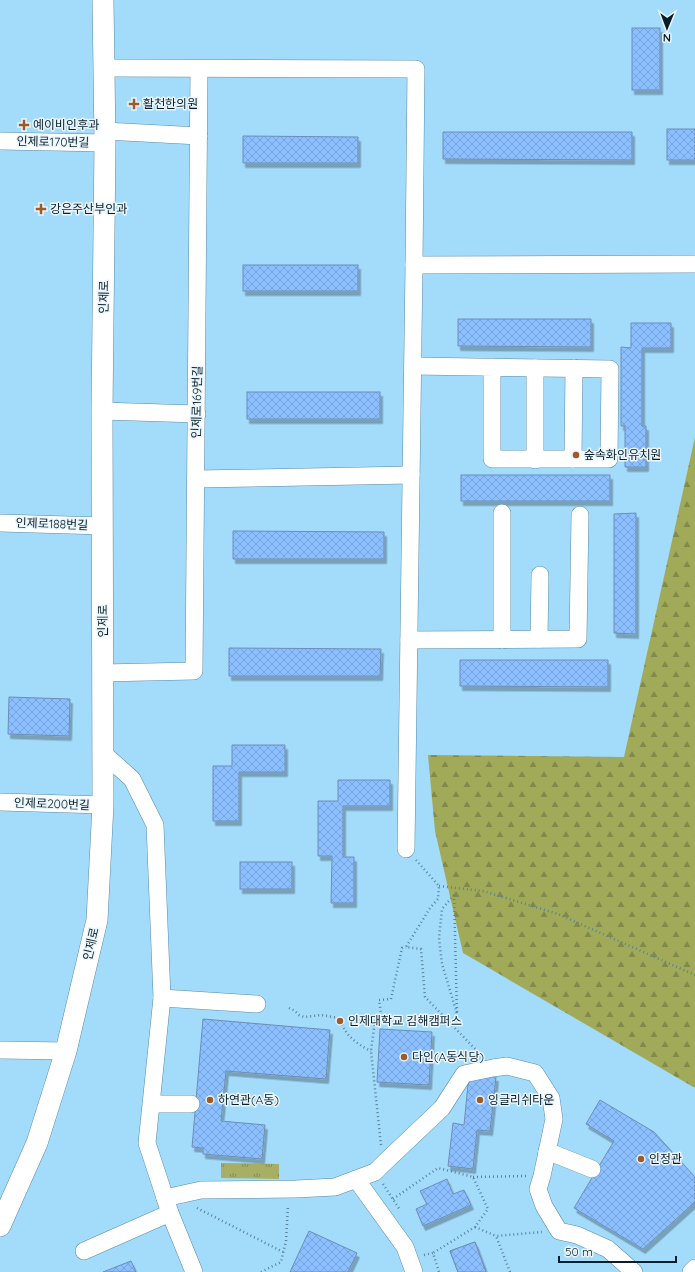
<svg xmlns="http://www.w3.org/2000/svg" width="695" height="1272" viewBox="0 0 695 1272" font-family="Quicksand,'Noto Sans KR',sans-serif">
  <defs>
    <pattern id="forest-firs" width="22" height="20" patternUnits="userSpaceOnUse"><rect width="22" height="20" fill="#a1aa59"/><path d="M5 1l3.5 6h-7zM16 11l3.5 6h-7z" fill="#818a4a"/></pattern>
    <pattern id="park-tufts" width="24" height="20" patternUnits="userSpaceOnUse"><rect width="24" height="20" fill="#a6af63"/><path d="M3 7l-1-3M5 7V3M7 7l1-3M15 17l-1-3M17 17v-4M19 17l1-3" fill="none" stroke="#858e52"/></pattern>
    <pattern id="building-cross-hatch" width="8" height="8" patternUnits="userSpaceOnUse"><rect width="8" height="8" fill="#8cbfff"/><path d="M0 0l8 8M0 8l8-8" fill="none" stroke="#77a4db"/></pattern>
    <filter id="shadow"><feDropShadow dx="2.5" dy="4.5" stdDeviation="0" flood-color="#0004"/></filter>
  </defs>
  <rect width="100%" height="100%" fill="#a3dbfb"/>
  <polygon fill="url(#forest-firs)" points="695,437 695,1088 463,953 435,831 428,755 624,757"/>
  <polygon fill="url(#park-tufts)" points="221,1163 279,1164 279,1179 221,1178"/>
  <g fill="url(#building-cross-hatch)" stroke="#6c8eb7" filter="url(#shadow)">
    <rect x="632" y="28" width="28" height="62"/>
    <rect x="667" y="129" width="28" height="31"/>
    <polygon points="443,132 632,132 632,160 443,159"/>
    <polygon points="243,136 358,137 358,163 243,163"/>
    <rect x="243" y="265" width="115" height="26"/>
    <polygon points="458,319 591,319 591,347 458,346"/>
    <polygon points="631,323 671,323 671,348 642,348 642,426 646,426 646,467 625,467 625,426 621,426 621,347 631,348"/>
    <rect x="247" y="392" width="133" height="27"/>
    <rect x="461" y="475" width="149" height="26"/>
    <polygon points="636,513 636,634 614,633 614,514"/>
    <polygon points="233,531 384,532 384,559 233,559"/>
    <polygon points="229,648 381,649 380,676 229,676"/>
    <polygon points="460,660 608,660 608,687 460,686"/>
    <polygon points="9,697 70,699 69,736 8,734"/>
    <polygon points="232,745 285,745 285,772 239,772 239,821 213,821 213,766 232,766"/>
    <polygon points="338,780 390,780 390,806 343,806 343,857 354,857 354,903 331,903 332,856 318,856 318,801 338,801"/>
    <rect x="240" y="862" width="52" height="27"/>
    <polygon points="203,1019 330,1030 326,1079 226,1071 221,1121 265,1125 262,1159 203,1154 203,1148 192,1147"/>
    <polygon points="380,1029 432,1032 429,1085 377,1082"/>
    <polygon points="469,1074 496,1077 490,1131 477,1130 473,1169 448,1166 453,1123 464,1125"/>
    <polygon points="600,1100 654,1132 695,1177 695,1202 643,1249 574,1208 614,1141 586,1124"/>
    <polygon points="447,1179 453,1194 464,1190 471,1205 423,1226 416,1209 427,1204 420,1191"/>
    <polygon points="309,1231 357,1253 348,1272 290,1272"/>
    <polygon points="475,1242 486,1272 458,1272 450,1251"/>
    <polygon points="475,1242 486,1272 458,1272 450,1251"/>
    <polygon points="131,1261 136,1272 103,1272"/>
  </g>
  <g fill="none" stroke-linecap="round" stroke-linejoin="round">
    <defs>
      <g id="minor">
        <polyline points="104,68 416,69 414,265 406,849"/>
        <polyline points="105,131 199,136"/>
        <polyline points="0,141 105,143"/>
        <polyline points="414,265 695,264"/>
        <polyline points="413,366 610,369 609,459 492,459 492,367"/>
        <polyline points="102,411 197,414"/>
        <polyline points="573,459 574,368"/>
        <polyline points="535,460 535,368"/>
        <polyline points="196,479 411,475"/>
        <polyline points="0,523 103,526"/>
        <polyline points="539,639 540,575"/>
        <polyline points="409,640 578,639 580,515"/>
        <polyline points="502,640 502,513"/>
        <polyline points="102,673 194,671 199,69"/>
        <polyline points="103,753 132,779 155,825 162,998 147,1143 170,1213 194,1272"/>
        <polyline points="0,802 103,805"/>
        <polyline points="162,998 257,1004"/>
        <polyline points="0,1050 66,1051"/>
        <polyline points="152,1104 191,1104"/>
        <polyline points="547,1151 592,1169"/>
        <polyline points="356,1179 405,1247 414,1272"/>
        <polyline points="165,1198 201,1190 296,1189 335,1187 375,1172 383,1164 442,1108 464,1074 493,1068 507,1066 535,1073 551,1098 554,1119 542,1176 538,1189 544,1206 559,1231 577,1235 608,1249 634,1272"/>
        <polyline points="84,1251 170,1213"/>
        <polyline points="691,1272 695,1268"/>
      </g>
      <polyline id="major" points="0,1226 37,1143 66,1051 97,920 103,805 102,411 105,143 103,0"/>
    </defs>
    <use href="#minor" stroke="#568caa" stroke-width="18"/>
    <use href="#major" stroke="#568caa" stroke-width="22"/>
    <g stroke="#5a839a" stroke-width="2.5" stroke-dasharray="1 3" stroke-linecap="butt">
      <polyline points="416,860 439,886 438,899 430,908 406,947 421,949 425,997 480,1054"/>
      <polyline points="439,886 483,891 558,914 695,975"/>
      <polygon points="454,895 457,1014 442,964 439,938 442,909"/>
      <path d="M289,1008L295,1011L299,1015L304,1017L321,1015L339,1018C341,1022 343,1027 345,1030C350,1039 362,1047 371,1051"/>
      <polyline points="381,1145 371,1051 375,1021 381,1013 379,1000 391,999 402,948 406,947"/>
      <polyline points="473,1177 527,1176"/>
      <polyline points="383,1184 400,1210"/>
      <polyline points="393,1199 438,1168 473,1177 488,1209 475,1227 433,1253"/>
      <polyline points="197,1208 283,1252"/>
      <polyline points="475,1227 496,1236"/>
      <polyline points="424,1255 433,1253 439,1272"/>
      <polyline points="261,1272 281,1262 286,1241 288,1205"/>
      <polyline points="510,1272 496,1236 542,1232"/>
    </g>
    <use href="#minor" stroke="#fff" stroke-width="17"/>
    <use href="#major" stroke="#fff" stroke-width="21"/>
  </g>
  <g fill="#9e5b2a" stroke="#eaf5fb" stroke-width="1.5">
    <path d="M132 98h4v4h4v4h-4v4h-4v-4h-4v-4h4z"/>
    <path d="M22 119h4v4h4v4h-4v4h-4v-4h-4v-4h4z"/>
    <path d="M39 203h4v4h4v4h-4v4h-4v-4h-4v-4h4z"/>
    <circle cx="576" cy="455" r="4"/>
    <circle cx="340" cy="1021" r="4"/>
    <circle cx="404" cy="1057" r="4"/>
    <circle cx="210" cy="1100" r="4"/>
    <circle cx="480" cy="1100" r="4"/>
    <circle cx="641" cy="1159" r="4"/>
  </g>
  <g text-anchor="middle" stroke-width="3" stroke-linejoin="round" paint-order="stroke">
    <g font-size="12" fill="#081f2b" stroke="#eaf5fb" text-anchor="start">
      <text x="143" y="108">활천한의원</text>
      <text x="33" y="129">예이비인후과</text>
      <text x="50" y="213">강은주산부인과</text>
      <text x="584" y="459">숲속화인유치원</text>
      <text x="348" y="1025">인제대학교 김해캠퍼스</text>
      <text x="412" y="1061">다인(A동식당)</text>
      <text x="218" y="1104">하연관(A동)</text>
      <text x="488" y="1104">잉글리쉬타운</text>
      <text x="649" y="1163">인정관</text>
    </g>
    <g font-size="12" fill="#081f2b" stroke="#eaf5fb">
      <text transform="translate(53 142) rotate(1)" y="4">인제로170번길</text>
      <text transform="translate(104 297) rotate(-89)" y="4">인제로</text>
      <text transform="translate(197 402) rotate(-89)" y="4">인제로169번길</text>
      <text transform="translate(52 524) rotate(2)" y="4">인제로188번길</text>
      <text transform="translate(103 621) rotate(-90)" y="4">인제로</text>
      <text transform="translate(52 804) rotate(2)" y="4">인제로200번길</text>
      <text transform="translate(91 944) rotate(-77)" y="4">인제로</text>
    </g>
  </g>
  <g transform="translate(667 28) rotate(181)" stroke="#eaf5fb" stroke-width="3" paint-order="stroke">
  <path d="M0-3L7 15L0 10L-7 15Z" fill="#081f2b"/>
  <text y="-6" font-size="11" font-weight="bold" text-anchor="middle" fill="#081f2b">N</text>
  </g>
  <path d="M559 1256v6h117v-6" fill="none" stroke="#081f2b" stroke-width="2"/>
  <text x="565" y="1256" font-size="12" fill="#081f2b" stroke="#eaf5fb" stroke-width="3" paint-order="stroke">50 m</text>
</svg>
